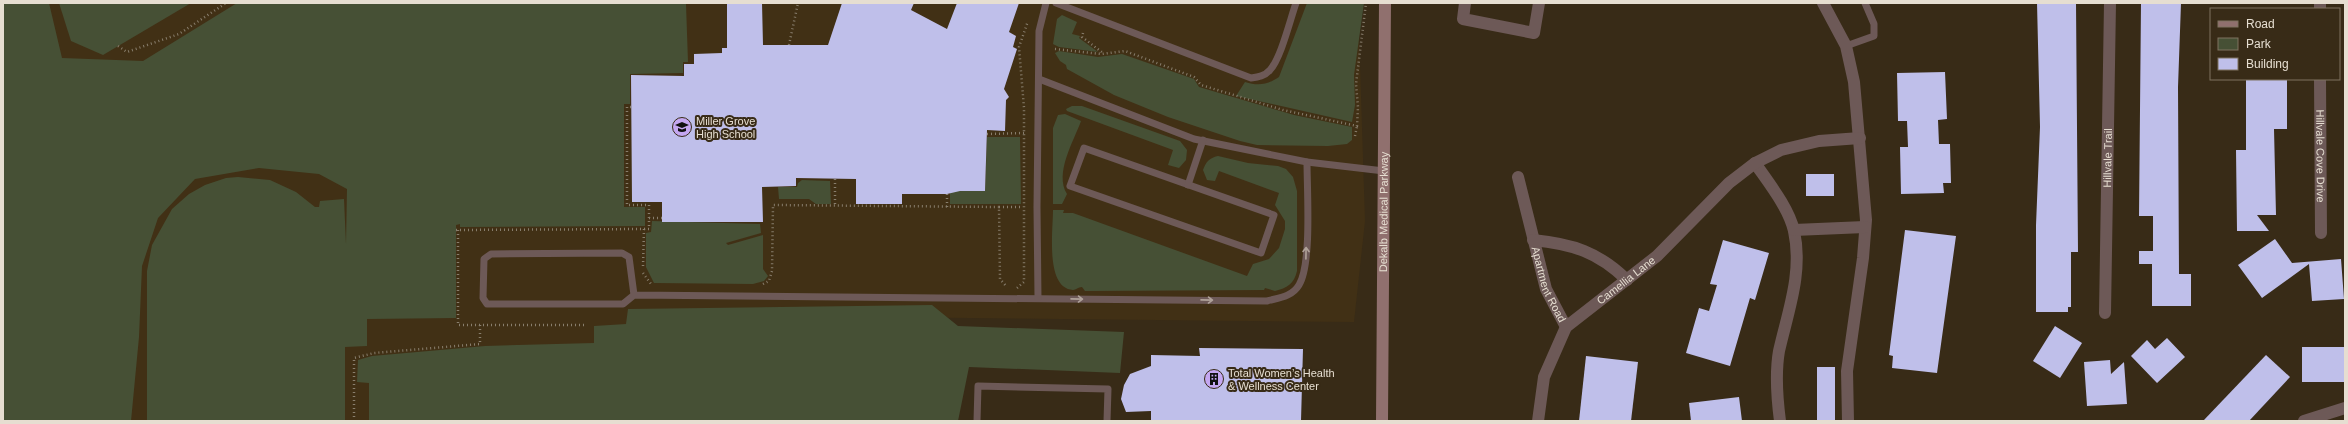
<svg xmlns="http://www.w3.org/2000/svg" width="2348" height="424" viewBox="0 0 2348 424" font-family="Arial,sans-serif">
  <rect width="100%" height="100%" fill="#382b17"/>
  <polygon fill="#413015" points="3,3 1362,3 1359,33 1365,221 1354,322 873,317 866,421 3,421"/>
  <g fill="#465035">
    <polygon points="3,3 49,3 62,58 143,61 237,3 703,3 686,4 688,62 683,62 683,73 630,74 630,104 624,104 624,207 645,207 645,226 460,227 460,224 456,225 456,318 367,319 367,346 345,347 345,421 147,421 147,271 152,245 172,209 189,194 205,185 226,178 238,177 270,180 296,192 315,207 319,207 320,201 344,199 346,244 347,189 319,174 259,168 195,179 158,218 142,266 139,337 131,421 3,421"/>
    <polygon points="59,3 191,3 103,55 71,41"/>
    <path d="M1307,3H1364L1354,75L1355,105L1352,122L1236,96L1245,82C1258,86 1267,85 1279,77Z"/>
    <polygon points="1062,15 1077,22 1072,34 1080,36 1079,38 1098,52 1059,47 1053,44 1057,19"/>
    <polygon points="1059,51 1098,57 1122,54 1194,79 1199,87 1294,115 1352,127 1352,140 1347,144 1328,146 1257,145 1240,141 1168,117 1114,95 1067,69 1066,65 1060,61 1055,53"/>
    <polygon points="1072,106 1082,106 1180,141 1187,150 1186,160 1179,168 1168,165 1173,150 1067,111 1066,109"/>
    <path d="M1065,114L1081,121C1074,141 1054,173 1067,194L1062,204H1053V128L1058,115Z"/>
    <polygon points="987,137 1020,137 1021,204 950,204 950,191 985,191"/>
    <path d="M1218,156L1248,163L1278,166L1286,169L1293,177L1297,191V271C1294,284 1287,288 1275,291L1265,288L1264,290L1085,291L1082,287C1078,287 1076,290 1073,290C1045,288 1053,231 1053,210H1064L1063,213H1073L1247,276L1253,264L1269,259L1279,248L1285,229V221L1275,205L1279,193L1219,171L1215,181L1207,180L1203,170C1206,162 1209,158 1218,156Z"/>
    <polygon points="802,180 830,181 831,204 816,204 809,199 779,199 778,187 797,187 798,183"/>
    <polygon points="652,221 760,224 761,233 726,243 728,245 763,235 763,269 768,276 764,281 753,284 654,283 646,267 646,233 651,232"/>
    <polygon points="932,305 958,326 1124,332 1120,373 969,367 958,421 369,421 369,383 357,382 358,360 372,356 485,346 594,343 594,326 626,324 628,309"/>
  </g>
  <g fill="#bfbfea">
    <polygon points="727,3 762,3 763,45 828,45 842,3 914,3 911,10 947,29 957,3 1019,3 1009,32 1016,36 1013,47 1017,49 1004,89 1009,97 1006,100 1005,131 987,130 985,191 960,191 947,194 902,194 902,204 856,204 856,179 796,178 796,186 762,187 763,222 662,222 662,202 632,202 631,75 684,76 684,64 694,64 694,54 722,53 722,48 727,48"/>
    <polygon points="2037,3 2076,3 2078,252 2071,252 2071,307 2068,307 2068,312 2036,312 2036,225 2040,127"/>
    <polygon points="2141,3 2181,3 2178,87 2179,274 2191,274 2191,306 2152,306 2152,264 2139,264 2139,251 2153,251 2153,216 2139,216"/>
    <polygon points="1945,72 1947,119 1938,120 1939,144 1950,144 1951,183 1943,183 1944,193 1901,194 1900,147 1908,147 1907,121 1898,121 1897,73"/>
    <polygon points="2246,79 2287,79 2287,129 2274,129 2276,215 2257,215 2269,231 2237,231 2236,150 2246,150"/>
    <rect x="1806" y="174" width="28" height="22"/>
    <polygon points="1905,230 1956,236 1937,373 1892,368 1893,356 1889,355"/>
    <polygon points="2275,239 2292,263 2341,259 2344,299 2312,301 2309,264 2262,298 2238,265"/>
    <polygon points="1723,240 1769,253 1755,300 1750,298 1730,366 1686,353 1699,308 1709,311 1717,285 1710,284"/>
    <polygon points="2055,326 2082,343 2060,378 2033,361"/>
    <polygon points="2167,338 2185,357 2157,383 2131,356 2147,340 2155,349"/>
    <rect x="2302" y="347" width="43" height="35"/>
    <polygon points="1199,348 1303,349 1301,421 1151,421 1151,411 1126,412 1121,399 1124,385 1130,374 1151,366 1151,355 1200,356"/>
    <polygon points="2266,355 2290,377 2249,421 2203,421"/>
    <polygon points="1586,356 1638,362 1631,421 1579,421"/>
    <polygon points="2110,360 2111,374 2124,362 2127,404 2087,406 2084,362"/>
    <rect x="1817" y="367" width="18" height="54"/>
    <polygon points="1739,397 1742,421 1691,421 1689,403"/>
  </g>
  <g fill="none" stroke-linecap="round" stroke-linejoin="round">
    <g stroke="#887e6d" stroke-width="2.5" stroke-dasharray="1 3" stroke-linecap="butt">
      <polyline points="1083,33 1082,37 1103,53"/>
      <polyline points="789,45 798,3"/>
      <polyline points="118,46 127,52 179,34 226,3"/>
      <polyline points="1055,49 1101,54 1125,51 1194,77 1201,85 1283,110 1357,126 1358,107 1356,84 1366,3"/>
      <polyline points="631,107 627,107 627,205 649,205 649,229 644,229"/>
      <polyline points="987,134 1024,133"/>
      <polyline points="1355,136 1357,126"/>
      <polyline points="835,179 835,206"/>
      <polyline points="947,207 947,194"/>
      <polyline points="999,207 1022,207"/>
      <polyline points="649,218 662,218"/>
      <polyline points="456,230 644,229 643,266"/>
      <polyline points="458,230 458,325 584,325"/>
      <polyline points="643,273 651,284"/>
      <polyline points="763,284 769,281 772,271 773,205 999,207 1000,279 1006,286"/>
      <polyline points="1017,288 1024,282 1024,108 1019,47 1028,21"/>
      <polyline points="354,421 354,358 374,353 480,344 480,325"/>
    </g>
    <g stroke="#6d5957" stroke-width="7">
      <path d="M1056,3L1251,78C1258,77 1265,76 1270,70C1281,58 1290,20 1296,3"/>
      <polyline points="1846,46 1874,36 1874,24 1865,3"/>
      <polyline points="1039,79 1194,139 1307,162 1384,171"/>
      <polygon points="1084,148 1274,215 1261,253 1070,186"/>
      <polyline points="1188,185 1203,140"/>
      <path d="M634,295L629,257L622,253L491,254L484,259L483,298L487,304H623L634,295L1267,301C1278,298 1292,297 1299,285C1312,264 1307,190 1307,162"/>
      <polyline points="1038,298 1037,207 1039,31 1046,3"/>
      <polyline points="977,421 978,386 1108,389 1107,421"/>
    </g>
    <g stroke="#6d5957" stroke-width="12">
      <polyline points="1465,3 1463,19 1534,33 1539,3"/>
      <polyline points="1823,3 1846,46 1854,82 1866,220 1863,258 1847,371 1848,421"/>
      <polyline points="2320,3 2320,9"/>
      <path id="s1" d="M2320,79L2321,233"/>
      <path d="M1755,163C1768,182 1789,208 1794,231C1803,273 1788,311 1779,351C1775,374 1777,398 1780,421"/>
      <path id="s2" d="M1518,177L1546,289L1566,327"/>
      <polyline points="1794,230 1865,227"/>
      <path d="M1533,240C1573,244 1598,252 1627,280"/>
      <path id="s3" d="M2105,313L2110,3"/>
      <path id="s4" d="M1538,421L1544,377L1566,327L1657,256L1729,183L1755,163L1781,150L1819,141L1860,138"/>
      <polyline points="2304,421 2345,408"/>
    </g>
    <path stroke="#90706e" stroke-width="12" id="s5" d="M1382,421L1385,3"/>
  </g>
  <defs><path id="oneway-shaft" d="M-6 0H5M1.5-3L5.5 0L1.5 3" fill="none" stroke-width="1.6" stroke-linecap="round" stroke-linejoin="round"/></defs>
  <g stroke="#b0a29a">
    <use href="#oneway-shaft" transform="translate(1306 253) rotate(-89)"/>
    <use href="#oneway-shaft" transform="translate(1077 299) rotate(1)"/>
    <use href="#oneway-shaft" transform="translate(1207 300) rotate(1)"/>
  </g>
  <defs>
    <symbol id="school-disc" viewBox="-11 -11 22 22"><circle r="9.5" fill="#c4a7f1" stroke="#382b17"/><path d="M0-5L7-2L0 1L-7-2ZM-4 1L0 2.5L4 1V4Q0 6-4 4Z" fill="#111"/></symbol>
    <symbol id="building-disc" viewBox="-11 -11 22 22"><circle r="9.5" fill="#c4a7f1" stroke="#382b17"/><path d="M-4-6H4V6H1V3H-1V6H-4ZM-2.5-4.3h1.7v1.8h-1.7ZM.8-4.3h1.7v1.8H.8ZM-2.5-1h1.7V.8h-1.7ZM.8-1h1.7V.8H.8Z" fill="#111"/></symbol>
  </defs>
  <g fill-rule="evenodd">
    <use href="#school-disc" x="671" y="116" width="22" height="22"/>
    <use href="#building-disc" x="1203" y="368" width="22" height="22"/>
  </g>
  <g text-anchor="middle" stroke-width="4" stroke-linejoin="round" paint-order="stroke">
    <g font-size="11" fill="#e6ded1" stroke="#382b17" text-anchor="start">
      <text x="696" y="125">Miller Grove<tspan x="696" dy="13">High School</tspan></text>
      <text x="1228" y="377">Total Women’s Health<tspan x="1228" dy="13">&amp; Wellness Center</tspan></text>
    </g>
    <g font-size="11" fill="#e6ded1" stroke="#382b17">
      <text dy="4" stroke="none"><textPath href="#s1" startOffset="77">Hillvale Cove Drive</textPath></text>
      <text dy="4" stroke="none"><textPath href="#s3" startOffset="155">Hillvale Trail</textPath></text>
      <text dy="4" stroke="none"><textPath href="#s5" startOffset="209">Dekalb Medical Parkway</textPath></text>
      <text dy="4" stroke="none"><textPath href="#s4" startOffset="175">Camellia Lane</textPath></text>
      <text dy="4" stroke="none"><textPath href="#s2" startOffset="112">Apartment Road</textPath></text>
    </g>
  </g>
  <rect width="2348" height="424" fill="none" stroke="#e6ded1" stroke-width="8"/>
  <rect x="2210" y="8" width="130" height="72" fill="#382b17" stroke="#7e7361"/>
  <rect x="2218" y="21" width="20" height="6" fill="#90706e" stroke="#7e7361"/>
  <text x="2246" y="28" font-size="12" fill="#e6ded1">Road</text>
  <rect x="2218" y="38" width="20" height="12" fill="#465035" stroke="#7e7361"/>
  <text x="2246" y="48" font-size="12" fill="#e6ded1">Park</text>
  <rect x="2218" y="58" width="20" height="12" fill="#bfbfea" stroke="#7e7361"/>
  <text x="2246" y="68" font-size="12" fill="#e6ded1">Building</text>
</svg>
